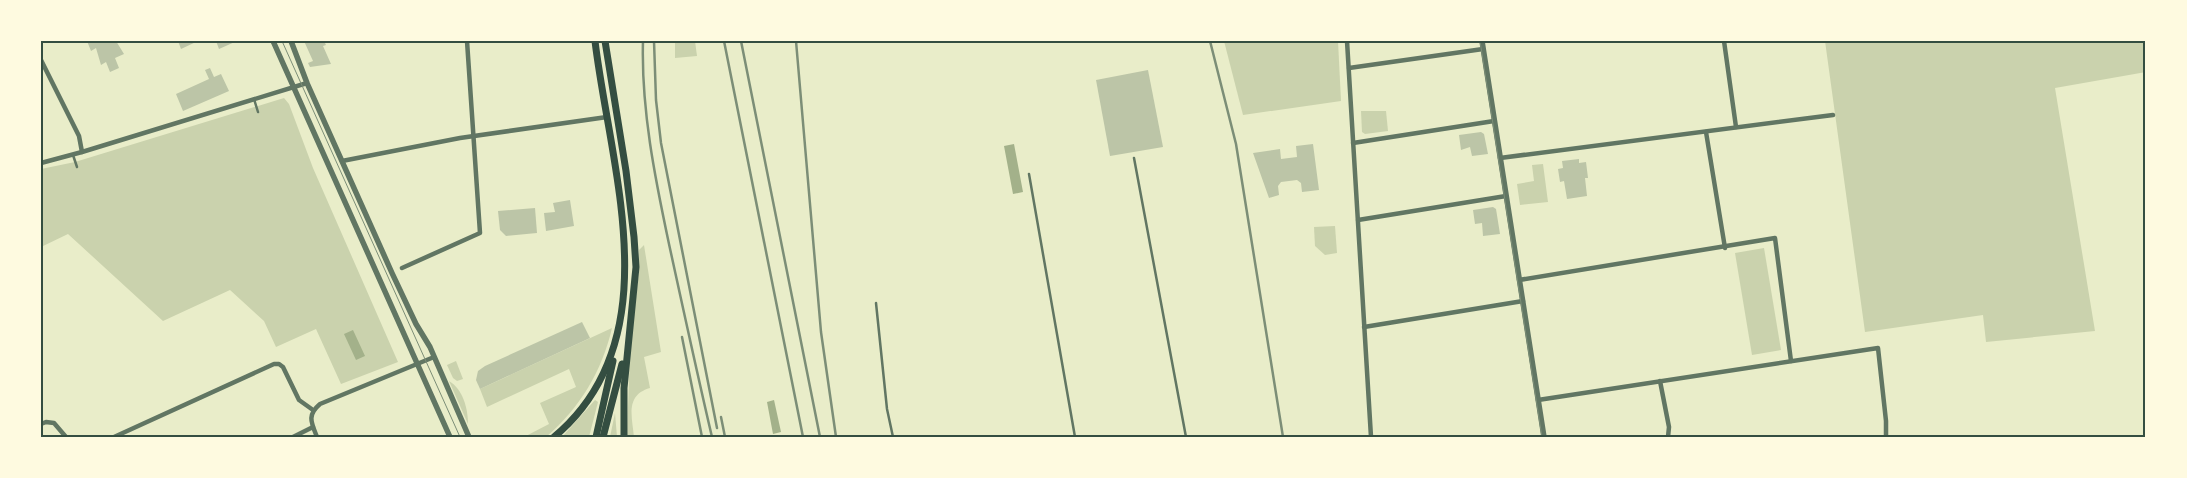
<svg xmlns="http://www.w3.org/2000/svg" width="2187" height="478" viewBox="0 0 2187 478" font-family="'Fira Sans',sans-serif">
  <rect width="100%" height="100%" fill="#e9edc9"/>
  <g fill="#cad2ad">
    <polygon points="675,41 695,41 697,56 675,58"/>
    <polygon points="1224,41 1338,41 1341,101 1243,115"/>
    <polygon points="1825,41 2146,41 2146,72 2055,88 2095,331 1986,342 1983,315 1865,332"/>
    <polygon points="284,98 289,104 313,168 398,362 341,384 316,329 276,347 264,321 230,290 163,321 68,234 41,247 41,169 75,162"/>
    <polygon points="1361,111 1386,111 1388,131 1365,134 1362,132"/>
    <polygon points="1543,164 1548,202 1520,205 1517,184 1534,181 1532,165"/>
    <polygon points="1335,226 1337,253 1325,255 1315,246 1314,227"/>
    <path d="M644,245L661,352L644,357L650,388C625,395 632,417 634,437H627L630,349L639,271V250Z"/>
    <polygon points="1764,248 1781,350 1752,355 1735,253"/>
    <path d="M612,328C602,371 580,408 546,437H524L549,424L540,403L576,387L569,369L487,407L480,389Z"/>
    <polygon points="456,361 463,379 457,381 453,378 447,365"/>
    <path d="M449,381C463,389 468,409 468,424Z"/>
    <polygon points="595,400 598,402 589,437 562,437"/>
    <polygon points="615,413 617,437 610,437"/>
  </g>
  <g fill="#a3b18a">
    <polygon points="1014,144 1023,192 1013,194 1004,146"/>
    <polygon points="353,330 365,356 356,360 344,334"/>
    <polygon points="774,400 781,432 773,434 767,402"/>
  </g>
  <g fill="#bcc5a7">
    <polygon points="87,41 116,41 124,54 115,58 119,68 110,72 106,62 101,65 96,48 91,51"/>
    <polygon points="178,41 198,41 181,49"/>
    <polygon points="216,41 237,41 219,49"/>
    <polygon points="304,41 324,41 326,45 323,46 331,64 310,67 308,63 313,61"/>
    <polygon points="210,68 214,77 221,74 229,91 183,111 176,94 209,79 205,70"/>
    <polygon points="1148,70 1163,147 1110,156 1096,80"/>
    <polygon points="1481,132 1484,134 1488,154 1472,156 1470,147 1461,150 1459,135"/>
    <polygon points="1313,144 1319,190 1302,192 1301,183 1297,180 1281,182 1278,186 1279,195 1269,198 1253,153 1280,149 1281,159 1297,157 1296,146"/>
    <polygon points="1579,159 1579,163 1586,162 1588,178 1585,178 1587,196 1567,199 1564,181 1560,182 1558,169 1563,168 1562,161"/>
    <polygon points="570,200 574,226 546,231 544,213 555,212 553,203"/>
    <polygon points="1493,207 1496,209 1500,234 1483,236 1482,223 1475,224 1473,210"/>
    <polygon points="535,208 537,233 506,236 500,230 498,211"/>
    <polygon points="582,322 590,338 480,389 476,380 478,371 485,366"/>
  </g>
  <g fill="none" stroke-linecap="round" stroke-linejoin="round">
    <g stroke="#617663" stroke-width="2.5">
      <polyline points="254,99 258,112"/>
      <polyline points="73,155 77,167"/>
      <polyline points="1134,158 1186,437"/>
      <polyline points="1029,174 1075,437"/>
      <polyline points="876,303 887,409 893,437"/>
    </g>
    <g stroke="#617663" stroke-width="4.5">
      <polyline points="1347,41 1371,437"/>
      <polyline points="1724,41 1736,127"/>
      <polyline points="41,60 79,136 82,152"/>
      <polyline points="1349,68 1483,49"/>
      <polyline points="1706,132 1725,248"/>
      <polyline points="1353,143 1494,121"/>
      <polyline points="1500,158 1833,115"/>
      <polyline points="342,161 460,138 607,117"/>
      <polyline points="41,163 82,152 307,83"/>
      <polyline points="1358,220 1506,196"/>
      <polyline points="402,268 480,233 467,41"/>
      <polyline points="1519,280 1775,238 1791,361"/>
      <polyline points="1364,327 1523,301"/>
      <polyline points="1660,381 1669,427 1668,437"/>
      <polyline points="1538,400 1878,348 1886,421 1886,437"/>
      <polyline points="41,424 46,422 54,423 66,437"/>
      <polyline points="114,437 274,364 279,364 283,367 299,400 313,410"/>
      <polyline points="293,437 313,427"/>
      <path d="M317,437C311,422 307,415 320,404L434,357"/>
    </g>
    <g stroke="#617663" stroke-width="5.5">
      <polyline points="273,41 450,437"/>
      <polyline points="291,41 307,83 392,273 416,324 430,347 469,437"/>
      <polyline points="1482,41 1544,437"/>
    </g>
    <g stroke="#344e41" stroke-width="7">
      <polyline points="605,41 626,171 634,237 636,267 624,388 624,437"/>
      <path d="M554,437C672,339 610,168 595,41"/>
      <polyline points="596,437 613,361"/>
      <polyline points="603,437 622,364"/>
    </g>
    <g stroke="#7c8e77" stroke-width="1">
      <polyline points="282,41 460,437"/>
      <polyline points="1480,41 1542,437"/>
    </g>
    <g stroke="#7c8e77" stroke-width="2.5">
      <path d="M643,41C641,109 655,178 669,244C683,308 697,373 712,437"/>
      <polyline points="654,41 656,100 661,143 717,428"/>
      <polyline points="724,41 803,437"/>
      <polyline points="741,41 820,437"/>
      <polyline points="796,41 821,332 836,437"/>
      <polyline points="1210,41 1236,144 1283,437"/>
      <polyline points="682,337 702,437"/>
      <polyline points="721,417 725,437"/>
    </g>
  </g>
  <rect width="2187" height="478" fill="none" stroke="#fefae0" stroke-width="85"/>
  <rect x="42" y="42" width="2102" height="394" fill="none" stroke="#344e41" stroke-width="2"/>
</svg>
